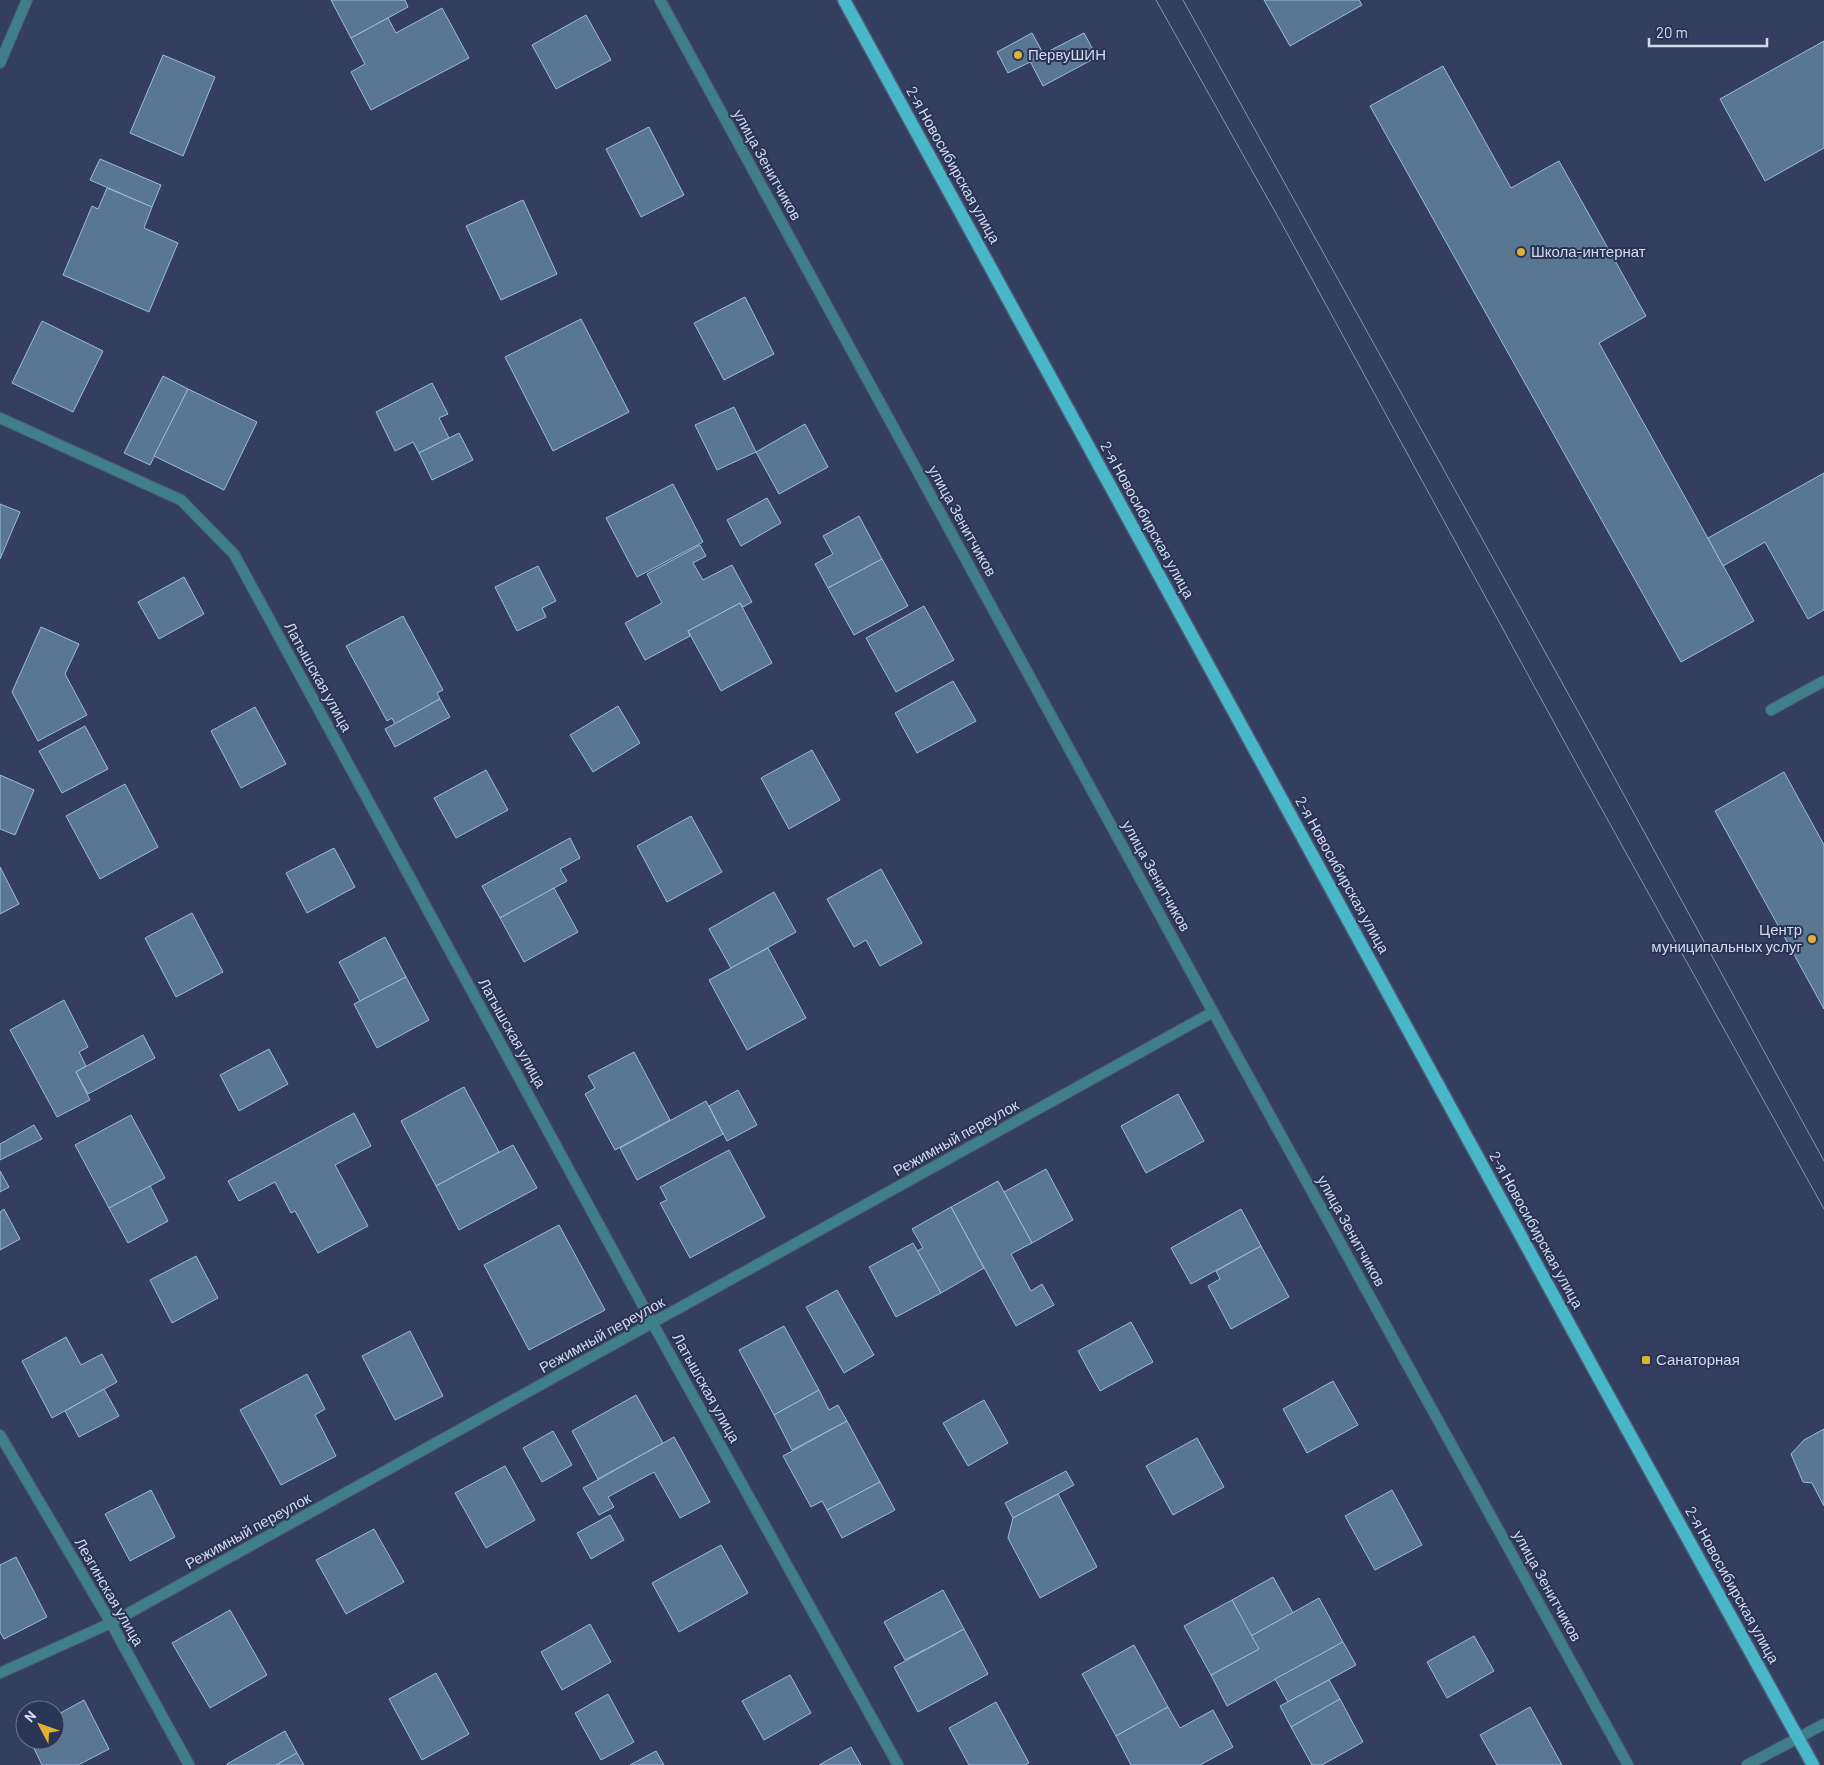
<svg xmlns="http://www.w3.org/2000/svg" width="1824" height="1765" viewBox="0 0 1824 1765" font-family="Barlow,sans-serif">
  <rect width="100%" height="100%" fill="#343f5f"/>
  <g fill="#597693" stroke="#9cbcdc">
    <polygon points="331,0 405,0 408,7 351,38"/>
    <polygon points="1264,0 1359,0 1362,5 1290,46"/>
    <polygon points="442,8 469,58 371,110 351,72 365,64 351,38 388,18 396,33"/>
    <polygon points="586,15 611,60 556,89 532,45"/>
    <polygon points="1032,33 1044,55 1008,73 997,52"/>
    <polygon points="1084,33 1097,57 1043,86 1030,61"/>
    <polygon points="1824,41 1824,148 1765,181 1720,99"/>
    <polygon points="163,55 215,77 183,156 130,133"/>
    <polygon points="1443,66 1511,188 1559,161 1646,316 1599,343 1754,621 1681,662 1370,106"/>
    <polygon points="649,127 684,195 641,217 606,149"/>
    <polygon points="100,159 161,185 152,207 90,180"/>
    <polygon points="107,188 152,207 144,228 178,243 149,312 63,275 92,206 98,209"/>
    <polygon points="523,200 557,274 501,300 466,226"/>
    <polygon points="745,297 774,354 724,380 694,323"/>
    <polygon points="581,319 629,412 553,451 505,357"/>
    <polygon points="42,321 103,351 73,412 12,383"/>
    <polygon points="163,376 188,389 150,465 124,453"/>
    <polygon points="432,383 448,414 439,418 449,438 419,453 413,442 395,451 376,412"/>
    <polygon points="188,389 257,422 224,490 154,456"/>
    <polygon points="734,407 756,452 717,470 695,425"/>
    <polygon points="805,424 828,467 779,494 756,452"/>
    <polygon points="459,433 473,460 432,480 419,453"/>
    <polygon points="1824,473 1824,610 1808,619 1765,542 1723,566 1708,538"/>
    <polygon points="673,484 703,542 637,577 606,518"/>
    <polygon points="767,498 781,523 741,546 727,520"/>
    <polygon points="0,504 20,512 0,559"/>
    <polygon points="859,516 882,559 828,588 815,564 833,554 823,536"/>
    <polygon points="700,545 706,556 693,563 703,580 732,565 752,602 743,607 740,603 688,631 690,636 645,660 625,623 662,603 647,574"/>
    <polygon points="882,559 908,606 854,635 828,588"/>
    <polygon points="538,566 556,601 542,608 546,617 517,631 495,587"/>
    <polygon points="184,577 204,614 159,639 138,602"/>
    <polygon points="740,603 772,663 721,691 688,631"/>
    <polygon points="924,606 954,660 896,692 866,638"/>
    <polygon points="403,616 443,690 437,693 440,699 395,724 392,718 387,721 346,646"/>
    <polygon points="41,627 79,644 65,674 87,715 38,741 12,692"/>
    <polygon points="953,681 976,721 917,753 895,713"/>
    <polygon points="440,699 450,717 395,747 385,729"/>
    <polygon points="618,706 640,743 593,772 570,735"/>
    <polygon points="255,707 286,764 241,788 211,731"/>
    <polygon points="85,726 108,769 62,793 39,751"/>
    <polygon points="812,750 840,800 789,829 761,778"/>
    <polygon points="486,770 508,810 456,838 434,798"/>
    <polygon points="1784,772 1824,845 1824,1009 1715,811"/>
    <polygon points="0,775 34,790 15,835 0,829"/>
    <polygon points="125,784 158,847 100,879 66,816"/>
    <polygon points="691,816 722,872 667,902 637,846"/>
    <polygon points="570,838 580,858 560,869 567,881 500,918 482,886"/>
    <polygon points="334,848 355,887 307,913 286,873"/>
    <polygon points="0,867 19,904 0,914"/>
    <polygon points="881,869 922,943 880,966 866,940 854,947 827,899"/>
    <polygon points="554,888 578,932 524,962 500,918"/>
    <polygon points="774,892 796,932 731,968 709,929"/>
    <polygon points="192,913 223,972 176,997 145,938"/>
    <polygon points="385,937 406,977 360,1001 339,962"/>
    <polygon points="768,948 806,1018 747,1050 709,980"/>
    <polygon points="406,977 429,1020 377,1048 354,1004"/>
    <polygon points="64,1000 88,1047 79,1052 86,1066 76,1072 90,1100 57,1117 10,1030"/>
    <polygon points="143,1035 155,1058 88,1094 76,1072"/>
    <polygon points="269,1049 288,1084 239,1111 220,1075"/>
    <polygon points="634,1052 670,1120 615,1150 585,1094 595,1088 588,1076"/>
    <polygon points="464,1087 499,1152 436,1186 401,1121"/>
    <polygon points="738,1090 757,1125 727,1141 709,1106"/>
    <polygon points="1178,1094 1204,1141 1146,1173 1121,1126"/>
    <polygon points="706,1101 723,1134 637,1180 620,1148"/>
    <polygon points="354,1113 371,1146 335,1165 368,1226 318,1253 295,1211 291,1213 275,1182 239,1201 228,1181"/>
    <polygon points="131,1115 165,1178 109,1208 75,1145"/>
    <polygon points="34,1125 42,1139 0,1160 0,1144"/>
    <polygon points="513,1145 537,1188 459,1230 436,1186"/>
    <polygon points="729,1150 765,1217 690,1258 660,1203 667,1200 660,1187"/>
    <polygon points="1046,1169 1073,1220 1032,1243 1004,1192"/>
    <polygon points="0,1171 9,1187 0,1192"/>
    <polygon points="998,1181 1032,1243 1011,1254 1031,1291 1042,1284 1054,1305 1016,1326 951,1207"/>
    <polygon points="150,1186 168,1221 128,1243 109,1208"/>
    <polygon points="951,1207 984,1268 941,1293 917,1251 923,1248 912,1229"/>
    <polygon points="4,1209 20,1239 0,1250 0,1212"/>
    <polygon points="1241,1209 1261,1246 1191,1284 1171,1248"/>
    <polygon points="559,1225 605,1310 529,1350 484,1265"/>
    <polygon points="913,1243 941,1293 896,1317 869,1267"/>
    <polygon points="1261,1246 1289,1297 1231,1329 1208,1286 1220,1279 1216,1271"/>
    <polygon points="196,1256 218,1298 172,1323 150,1280"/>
    <polygon points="837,1290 874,1355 844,1373 806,1307"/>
    <polygon points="1131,1322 1153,1362 1100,1391 1078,1351"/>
    <polygon points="784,1326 819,1390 774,1415 739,1350"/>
    <polygon points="410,1331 443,1396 395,1420 362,1356"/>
    <polygon points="66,1337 81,1365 102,1354 117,1382 52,1418 22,1361"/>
    <polygon points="307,1374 325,1409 315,1415 336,1456 281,1485 240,1410"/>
    <polygon points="1333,1381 1358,1425 1307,1453 1283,1409"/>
    <polygon points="104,1389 119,1416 79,1437 65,1411"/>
    <polygon points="819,1390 829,1410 838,1405 847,1421 792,1450 774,1415"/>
    <polygon points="636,1395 663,1443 598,1479 572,1431"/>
    <polygon points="984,1400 1008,1443 968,1466 943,1423"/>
    <polygon points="847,1421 880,1482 827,1510 822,1501 811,1507 783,1456"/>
    <polygon points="1824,1429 1824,1506 1812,1483 1803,1482 1791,1454 1804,1440"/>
    <polygon points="553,1431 572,1465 542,1482 523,1448"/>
    <polygon points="674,1437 710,1502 680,1518 654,1472 608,1497 614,1507 599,1515 583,1488"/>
    <polygon points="1197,1438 1224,1487 1173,1515 1146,1466"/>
    <polygon points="505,1466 535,1520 486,1548 455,1493"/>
    <polygon points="1066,1471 1074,1485 1013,1518 1005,1503"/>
    <polygon points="880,1482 895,1510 842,1538 827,1510"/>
    <polygon points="151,1490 175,1537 130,1561 105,1514"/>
    <polygon points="1392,1490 1422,1545 1375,1570 1345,1516"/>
    <polygon points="1058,1494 1097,1567 1040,1598 1008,1538 1013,1518"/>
    <polygon points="610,1515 624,1540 591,1559 577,1533"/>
    <polygon points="374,1529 404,1582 346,1614 316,1560"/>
    <polygon points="721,1545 748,1593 679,1632 652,1583"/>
    <polygon points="16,1557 47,1617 4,1639 0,1632 0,1565"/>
    <polygon points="1273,1577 1293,1613 1251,1636 1232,1600"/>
    <polygon points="943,1590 964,1629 905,1660 884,1622"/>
    <polygon points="1319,1598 1343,1642 1227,1706 1211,1675 1259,1649 1251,1636"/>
    <polygon points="1232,1600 1259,1649 1211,1675 1184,1626"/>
    <polygon points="230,1610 267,1675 210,1708 172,1643"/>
    <polygon points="590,1624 611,1662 562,1690 541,1652"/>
    <polygon points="964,1629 988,1674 918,1712 894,1667"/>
    <polygon points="1474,1636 1494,1671 1447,1698 1427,1662"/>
    <polygon points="1343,1642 1356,1665 1288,1702 1275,1679"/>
    <polygon points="1134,1645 1168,1707 1116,1736 1082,1674"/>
    <polygon points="436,1673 469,1734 422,1760 389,1699"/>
    <polygon points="790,1675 811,1713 764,1740 742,1701"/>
    <polygon points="1329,1680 1340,1699 1291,1727 1280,1706"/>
    <polygon points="608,1694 634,1742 601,1760 575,1713"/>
    <polygon points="1340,1699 1363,1742 1322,1765 1312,1765 1291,1727"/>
    <polygon points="84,1700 109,1749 78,1765 42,1765 30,1740 55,1740 55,1716"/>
    <polygon points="996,1702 1029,1763 1025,1765 969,1765 949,1728"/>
    <polygon points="1168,1707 1180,1728 1213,1710 1233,1747 1200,1765 1131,1765 1116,1736"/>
    <polygon points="1530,1707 1562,1765 1497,1765 1480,1735"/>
    <polygon points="285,1731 297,1753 276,1765 228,1765 227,1764"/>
    <polygon points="851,1747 861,1765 819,1765"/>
    <polygon points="656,1751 664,1765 630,1765"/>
    <polygon points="297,1753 304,1765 276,1765"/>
  </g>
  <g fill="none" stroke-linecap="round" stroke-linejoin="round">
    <defs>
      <g id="minor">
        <polyline points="660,0 1213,1012 1628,1765"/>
        <polyline points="0,418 181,500 234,554 653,1324 898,1765"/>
        <polyline points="1771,710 1824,681"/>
        <polyline points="0,1435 111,1623 189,1765"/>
        <polyline points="0,1673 111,1623 1213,1012"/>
        <polyline points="1747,1765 1798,1738"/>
      </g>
      <g id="tertiary">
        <polyline points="0,63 27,0"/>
        <polyline points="1798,1738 1824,1724"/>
      </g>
      <polyline id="primary" points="844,0 1602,1384 1813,1765"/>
    </defs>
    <use href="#minor" stroke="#515b79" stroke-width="12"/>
    <use href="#tertiary" stroke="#515b79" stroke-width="12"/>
    <use href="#primary" stroke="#515b79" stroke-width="15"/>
    <use href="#minor" stroke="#3f7f89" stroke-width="10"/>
    <use href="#tertiary" stroke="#3f7f89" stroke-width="10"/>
    <use href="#primary" stroke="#48b7c7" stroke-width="12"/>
    <g stroke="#8a93ad" stroke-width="1">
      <polyline points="1156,0 1282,224 1575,761 1824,1209"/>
      <polyline points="1183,0 1595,742 1824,1161"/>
    </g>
  </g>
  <g fill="#dcb233" stroke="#2a3454" stroke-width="2">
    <circle cx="1018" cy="55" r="5"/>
    <circle cx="1521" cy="252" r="5"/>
    <circle cx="1812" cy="939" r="5"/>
    <rect x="1641" y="1355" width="10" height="10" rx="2.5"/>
  </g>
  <g text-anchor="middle" stroke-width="4" stroke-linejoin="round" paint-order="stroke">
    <g font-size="15" fill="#d3dbef" stroke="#2a3454" text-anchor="start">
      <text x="1028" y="60">ПервуШИН</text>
      <text x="1531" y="257">Школа-интернат</text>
      <text x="1802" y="935" text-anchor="end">Центр<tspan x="1802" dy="17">муниципальных услуг</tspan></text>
      <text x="1656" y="1365">Санаторная</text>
    </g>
    <g font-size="15" fill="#d3dbef" stroke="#2a3454">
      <text transform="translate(767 165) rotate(61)" y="5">улица Зенитчиков</text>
      <text transform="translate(953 165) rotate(61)" y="5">2-я Новосибирская улица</text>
      <text transform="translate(1147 520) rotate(61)" y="5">2-я Новосибирская улица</text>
      <text transform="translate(962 521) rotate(61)" y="5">улица Зенитчиков</text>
      <text transform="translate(318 677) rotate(61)" y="5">Латышская улица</text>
      <text transform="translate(1342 875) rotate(61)" y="5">2-я Новосибирская улица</text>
      <text transform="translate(1156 876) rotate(61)" y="5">улица Зенитчиков</text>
      <text transform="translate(512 1033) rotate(61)" y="5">Латышская улица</text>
      <text transform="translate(956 1138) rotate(-29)" y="5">Режимный переулок</text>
      <text transform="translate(1536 1230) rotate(61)" y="5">2-я Новосибирская улица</text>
      <text transform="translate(1351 1231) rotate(61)" y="5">улица Зенитчиков</text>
      <text transform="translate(602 1335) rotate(-29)" y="5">Режимный переулок</text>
      <text transform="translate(706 1388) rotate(61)" y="5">Латышская улица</text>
      <text transform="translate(248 1531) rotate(-29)" y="5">Режимный переулок</text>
      <text transform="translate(1732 1585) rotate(61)" y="5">2-я Новосибирская улица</text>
      <text transform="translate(1547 1586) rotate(61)" y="5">улица Зенитчиков</text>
      <text transform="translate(109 1592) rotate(60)" y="5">Лезгинская улица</text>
    </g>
  </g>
  <g transform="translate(40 1725) rotate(311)"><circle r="24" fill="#2a3454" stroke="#6e7792"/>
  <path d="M0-4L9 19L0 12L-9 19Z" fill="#dcb233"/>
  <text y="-8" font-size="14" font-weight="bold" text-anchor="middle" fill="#d3dbef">N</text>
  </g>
  <path d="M1649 38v8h118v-8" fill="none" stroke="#d3dbef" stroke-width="2.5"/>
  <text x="1656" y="38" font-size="15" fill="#d3dbef" stroke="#2a3454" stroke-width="4" paint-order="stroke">20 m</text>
</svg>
